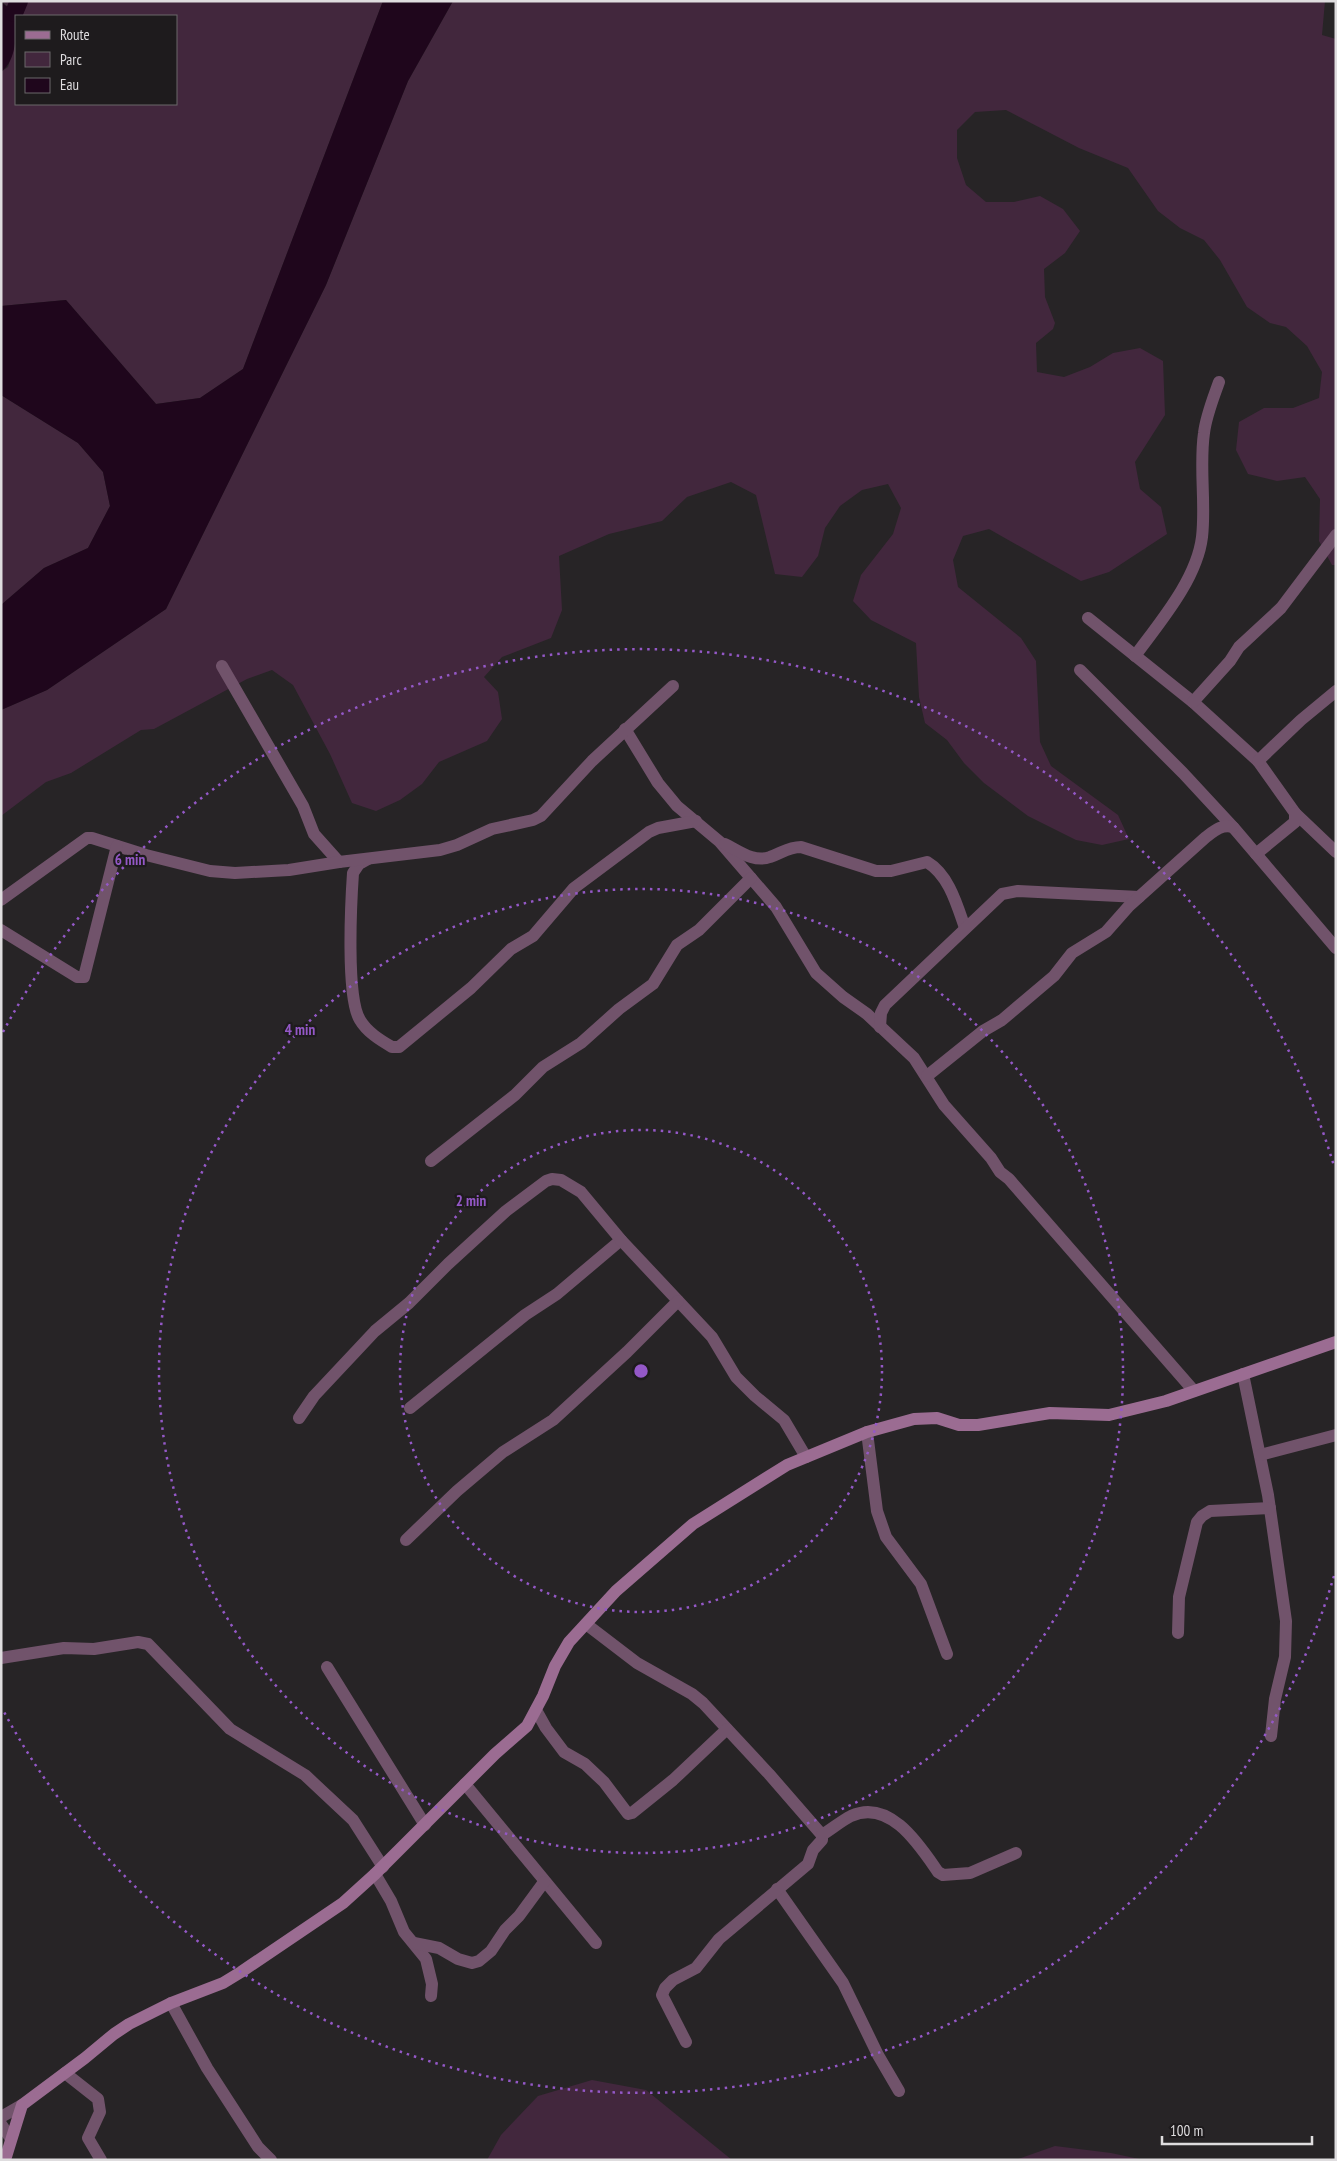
<svg xmlns="http://www.w3.org/2000/svg" width="1337" height="2161" viewBox="0 0 1337 2161" font-family="'PT Sans Narrow',sans-serif">
  <rect width="100%" height="100%" fill="#272426"/>
  <g fill="#42273d">
    <polygon points="1,1 383,1 243,369 200,398 156,404 66,300 1,306 1,72 8,67 16,40 16,104 176,104 176,16 19,16"/>
    <polygon points="453,1 1325,1 1322,35 1336,39 1336,565 1332,565 1319,541 1320,499 1305,477 1277,481 1248,474 1236,450 1239,422 1264,408 1293,408 1319,398 1322,372 1307,346 1286,327 1270,323 1247,307 1220,260 1204,240 1180,228 1158,211 1128,168 1079,148 1006,110 975,112 957,130 957,158 966,185 986,202 1014,202 1040,196 1063,209 1080,231 1065,253 1044,269 1045,297 1055,323 1053,329 1036,343 1037,372 1064,377 1090,367 1113,353 1140,348 1163,361 1165,415 1135,462 1140,489 1161,507 1167,534 1109,572 1081,581 989,529 963,536 953,560 958,587 1021,638 1036,661 1040,742 1051,766 1118,815 1129,839 1102,845 1076,840 1028,816 984,783 964,763 947,740 925,723 919,697 916,643 871,620 853,601 861,575 893,534 901,508 888,484 862,490 840,506 825,528 818,556 802,577 775,574 756,495 731,482 687,497 662,521 609,534 559,556 562,610 551,638 502,657 484,677 498,692 502,719 487,741 439,762 422,784 400,800 376,811 352,803 330,754 293,685 272,670 247,679 154,729 141,730 71,773 46,782 1,816 1,710 47,690 166,609 326,285 408,81"/>
    <polygon points="1,395 78,443 103,472 110,506 88,548 44,568 1,605"/>
    <polygon points="592,2080 646,2090 732,2160 487,2160 501,2135 538,2096"/>
    <polygon points="1055,2146 1111,2153 1144,2160 1015,2160"/>
  </g>
  <g fill="#1f061c">
    <polygon points="383,1 453,1 408,81 326,285 166,609 47,690 1,710 1,605 44,568 88,548 110,506 103,472 78,443 1,395 1,306 66,300 156,404 200,398 243,369"/>
    <path d="M1,2L19,16H16C16,35 17,60 1,72Z"/>
  </g>
  <g fill="none" stroke-linecap="round" stroke-linejoin="round">
    <polyline stroke="#1f061c" stroke-width="18" points="14,13 19,1"/>
    <g stroke="#71536b" stroke-width="12">
      <polyline points="1088,618 1193,702 1258,761 1295,813 1336,852"/>
      <path d="M1135,656C1160,622 1197,579 1202,537C1206,503 1199,467 1204,433C1206,416 1213,399 1219,382"/>
      <polyline points="222,666 303,806 314,834 339,862"/>
      <polyline points="1080,670 1183,773 1233,827 1336,948"/>
      <polyline points="1193,702 1230,661 1239,647 1281,608 1336,535"/>
      <polyline points="625,729 658,783 677,806 720,842 776,907 816,973 843,997 867,1014 914,1058 944,1105 991,1158 1000,1172 1009,1179 1194,1391"/>
      <polyline points="1258,761 1301,720 1336,691"/>
      <path d="M725,844C739,851 754,863 770,857C782,853 788,847 801,847L876,871H891L927,862C949,875 957,905 965,928"/>
      <polyline points="1256,854 1295,822 1295,813"/>
      <path d="M368,859L359,864L353,873C351,902 346,998 360,1020C367,1032 380,1040 392,1047H399L471,988L511,949L533,936L574,888L649,832L658,828L696,821"/>
      <polyline points="1,900 87,838 92,838 146,855 210,871 235,873 289,870 339,862 440,850 457,845 492,829 533,820 541,816 592,761 673,686"/>
      <polyline points="1,930 77,977 84,977 117,846"/>
      <polyline points="880,1027 881,1013 885,1005 1002,894 1018,891 1139,897"/>
      <path d="M927,1076L983,1031L1002,1020L1054,976L1072,953L1106,932L1129,906L1206,837C1214,831 1221,824 1233,827"/>
      <polyline points="431,1161 515,1095 543,1067 581,1043 619,1009 653,984 677,945 699,930 751,878"/>
      <polyline points="1243,1374 1268,1495 1286,1621 1285,1657 1275,1699 1271,1736"/>
      <polyline points="410,1408 525,1315 557,1294 621,1240"/>
      <polyline points="299,1418 314,1396 375,1331 409,1303 448,1264 506,1211 546,1181 552,1179 561,1180 581,1192 621,1240 712,1337 736,1377 755,1396 784,1420 806,1457"/>
      <polyline points="867,1432 877,1511 886,1537 921,1584 947,1654"/>
      <polyline points="1260,1455 1336,1435"/>
      <polyline points="406,1540 457,1491 503,1452 553,1420 627,1352 678,1301"/>
      <polyline points="586,1624 637,1663 692,1694 703,1703 769,1774 822,1835"/>
      <polyline points="1178,1633 1179,1597 1197,1522 1202,1516 1210,1511 1270,1508"/>
      <polyline points="1,1658 64,1648 94,1649 138,1642 148,1644 230,1729 305,1775 353,1820 383,1867"/>
      <polyline points="327,1667 425,1825"/>
      <polyline points="536,1710 546,1728 564,1752 585,1764 604,1782 628,1814 632,1813 673,1780 727,1729"/>
      <polyline points="465,1784 596,1943"/>
      <polyline points="375,1874 391,1901 404,1932 426,1959 432,1984 431,1996"/>
      <polyline points="777,1889 843,1983 878,2055 899,2091"/>
      <polyline points="414,1943 439,1948 458,1959 472,1963 479,1961 491,1951 505,1930 519,1916 544,1882"/>
      <polyline points="171,2003 207,2068 258,2147 271,2160"/>
      <path d="M686,2042L662,1995L665,1988L673,1980L696,1968L719,1939L808,1864L813,1850L822,1840V1835C832,1829 841,1821 851,1816C890,1798 920,1846 938,1872L943,1875L970,1873L1016,1853"/>
      <polyline points="65,2073 98,2099 100,2112 88,2138 101,2160"/>
      <polyline points="1,2117 22,2105"/>
      <polyline points="1,2124 11,2139"/>
    </g>
    <polyline stroke="#9b6c92" stroke-width="12" points="5,2160 22,2105 85,2058 114,2034 129,2024 171,2003 223,1983 241,1972 343,1903 375,1874 495,1754 527,1726 543,1696 555,1666 569,1642 616,1591 693,1524 787,1465 867,1432 914,1419 937,1418 959,1425 978,1425 1050,1413 1109,1415 1166,1401 1336,1342"/>
  </g>
  <g fill="none" stroke="#9458c7" stroke-width="2.5" stroke-dasharray="2.5 5">
    <circle cx="641" cy="1371" r="241"/>
    <circle cx="641" cy="1371" r="482"/>
    <path d="M1334 1576A723 723 0 0 1 3 1710M3 1032A723 723 0 0 1 1334 1166"/>
  </g>
  <circle cx="641" cy="1371" r="8" fill="#9458c7" stroke="#1e1b1d" stroke-width="2.5"/>
  <g font-size="15" text-anchor="middle" font-weight="bold" fill="#9458c7" stroke="#1e1b1d" stroke-width="4.5" stroke-linejoin="round" paint-order="stroke">
    <text x="130" y="865">6 min</text>
    <text x="300" y="1035">4 min</text>
    <text x="471" y="1206">2 min</text>
  </g>
  <rect width="1337" height="2161" fill="none" stroke="#dfdddf" stroke-width="5"/>
  <rect x="15" y="15" width="162" height="90" fill="#1e1b1d" stroke="#6b696b"/>
  <rect x="25" y="31" width="25" height="8" fill="#9b6c92" stroke="#6b696b"/>
  <text x="60" y="40" font-size="15" fill="#dfdddf">Route</text>
  <rect x="25" y="52" width="25" height="15" fill="#42273d" stroke="#6b696b"/>
  <text x="60" y="65" font-size="15" fill="#dfdddf">Parc</text>
  <rect x="25" y="78" width="25" height="15" fill="#1f061c" stroke="#6b696b"/>
  <text x="60" y="90" font-size="15" fill="#dfdddf">Eau</text>
  <path d="M1162 2136v8h150v-8" fill="none" stroke="#dfdddf" stroke-width="2.5"/>
  <text x="1170" y="2136" font-size="15" fill="#dfdddf" stroke="#1e1b1d" stroke-width="4" paint-order="stroke">100 m</text>
</svg>
